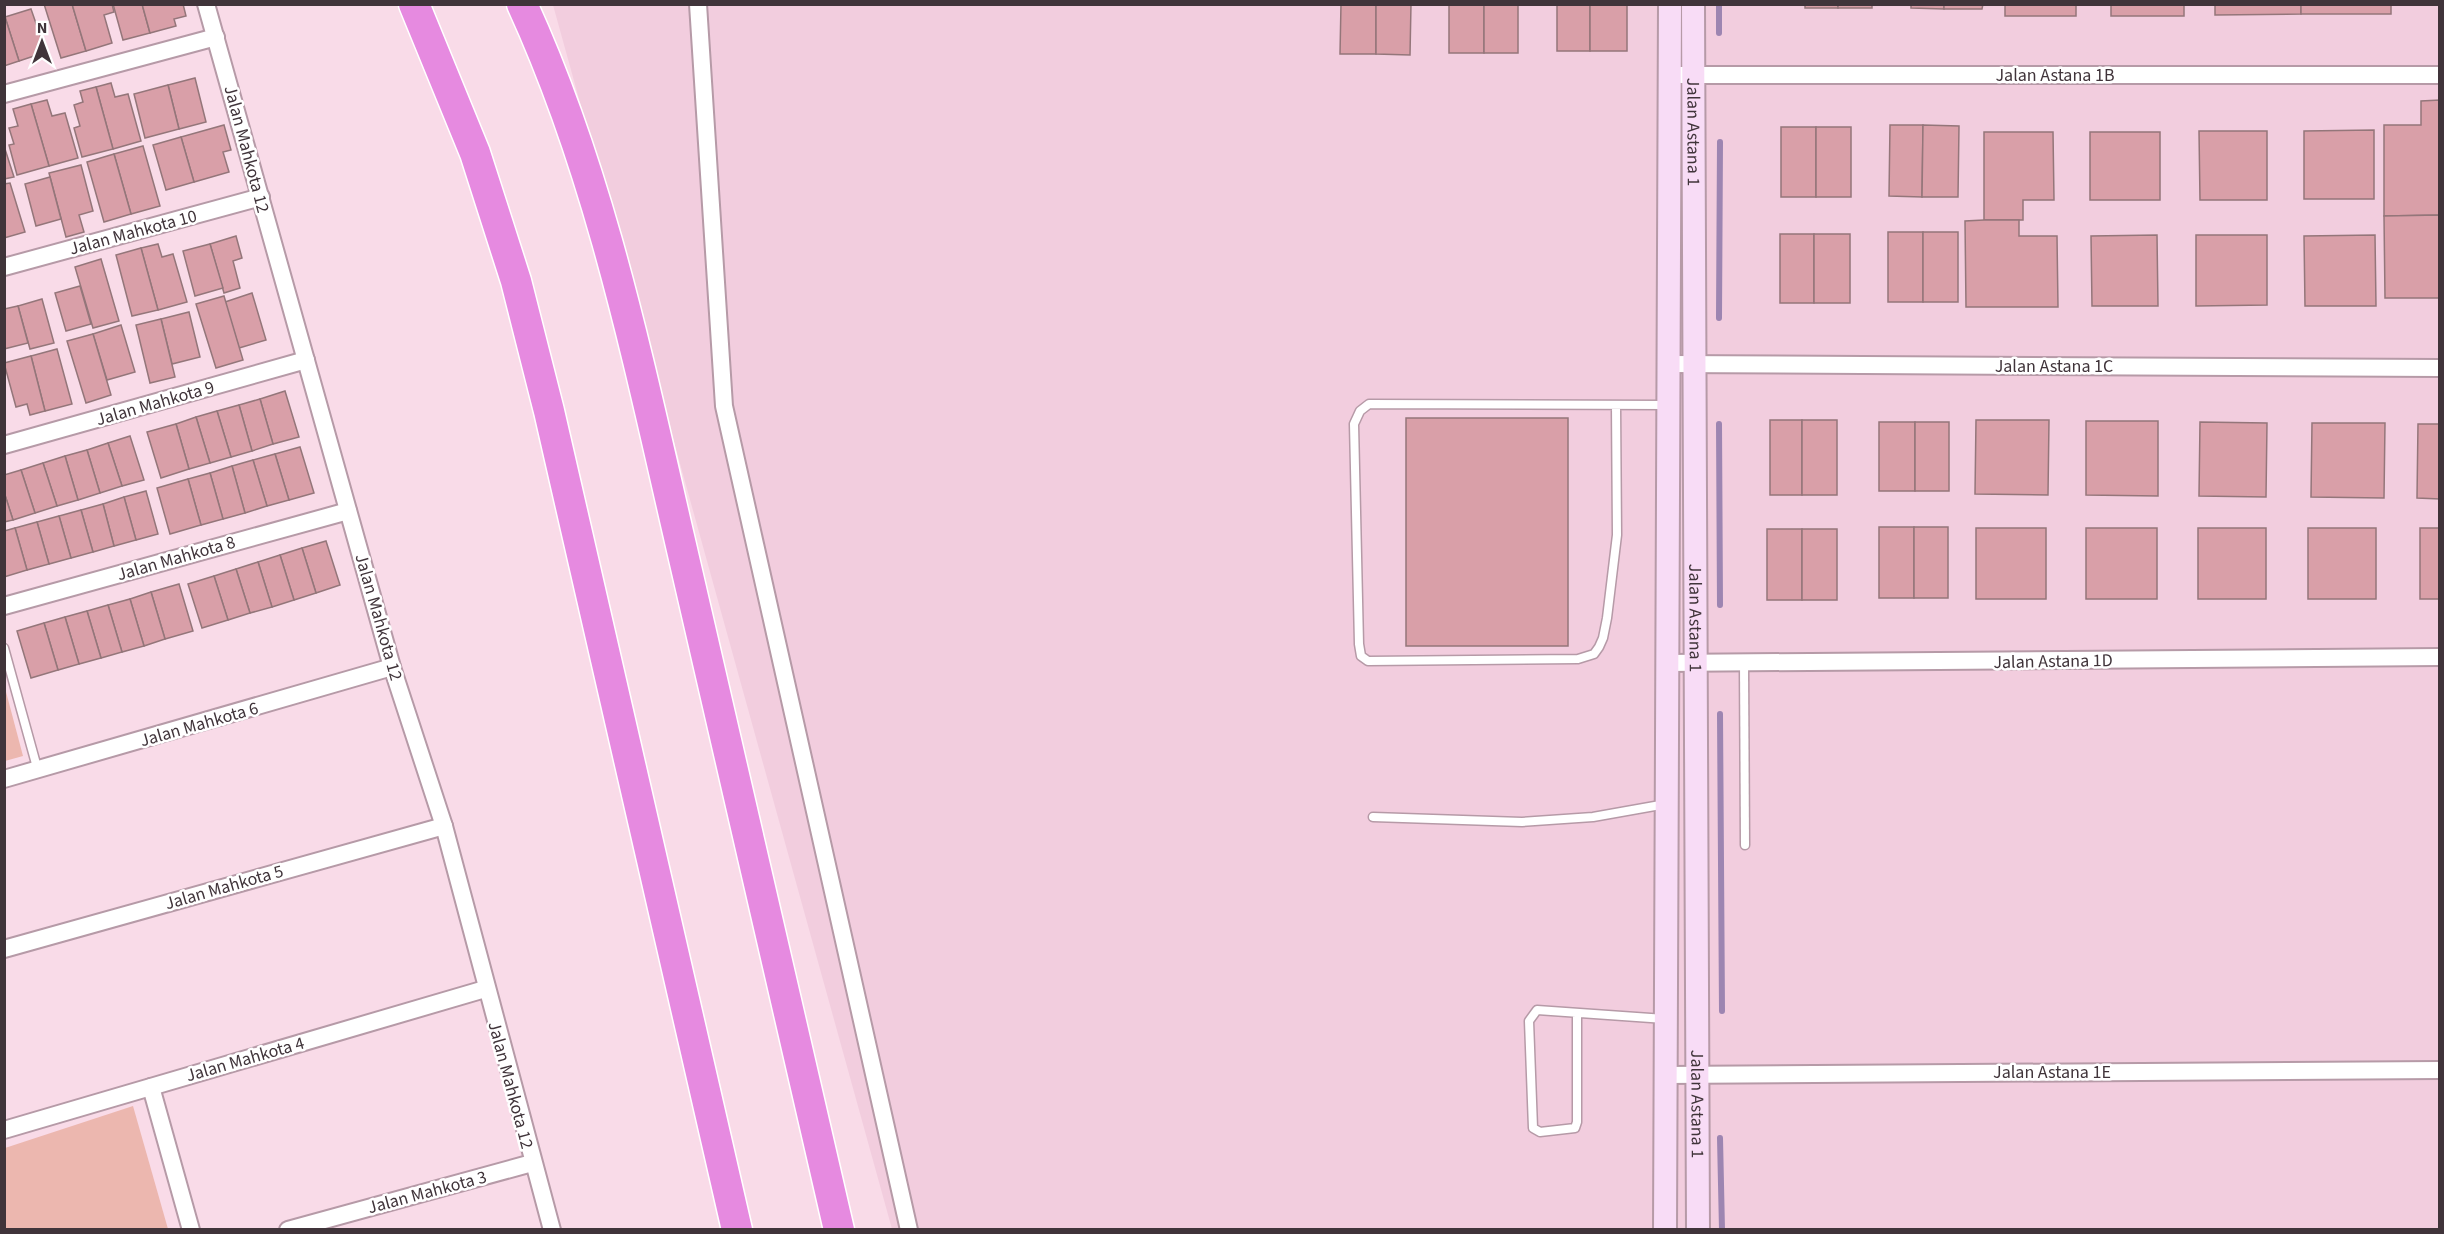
<svg xmlns="http://www.w3.org/2000/svg" width="2444" height="1234" viewBox="0 0 2444 1234" font-family="'Source Sans 3',sans-serif">
  <rect width="100%" height="100%" fill="#f9dbe8"/>
  <polygon fill="#f2cdde" points="553,5 2439,5 2439,1229 892,1229"/>
  <g fill="#ecb7af">
    <polygon points="5,688 23,756 5,761 4,761"/>
    <polygon points="133,1106 168,1229 5,1228 5,1148"/>
  </g>
  <g fill="none" stroke-linecap="round" stroke-linejoin="round">
    <g stroke="#9d85b1" stroke-width="6">
      <polyline points="1719,4 1719,33"/>
      <polyline points="1719,318 1720,142"/>
      <polyline points="1719,424 1720,605"/>
      <polyline points="1720,714 1722,1011"/>
      <polyline points="1720,1138 1722,1230"/>
    </g>
  </g>
  <g fill="#d99fa8" stroke="#94767a" stroke-width="1.5">
    <polygon points="44,4 72,4 86,51 61,58"/>
    <polygon points="72,4 112,4 114,12 104,15 112,43 86,51"/>
    <polygon points="113,4 142,4 150,33 123,40"/>
    <polygon points="142,4 183,4 186,16 174,19 176,26 150,33"/>
    <polygon points="1341,4 1376,4 1376,54 1340,54"/>
    <polygon points="1376,4 1411,4 1410,55 1376,54"/>
    <rect x="1449" y="4" width="35" height="49"/>
    <rect x="1484" y="4" width="34" height="49"/>
    <rect x="1557" y="4" width="33" height="47"/>
    <rect x="1590" y="4" width="37" height="47"/>
    <rect x="1805" y="4" width="33" height="4"/>
    <rect x="1838" y="4" width="34" height="4"/>
    <polygon points="1911,4 1944,4 1944,9 1911,8"/>
    <polygon points="1944,4 1983,4 1982,9 1944,9"/>
    <rect x="2005" y="4" width="71" height="12"/>
    <rect x="2111" y="4" width="73" height="12"/>
    <polygon points="2215,4 2301,4 2301,14 2215,15"/>
    <rect x="2301" y="4" width="90" height="10"/>
    <polygon points="31,9 46,52 19,61 5,17"/>
    <polygon points="5,17 19,61 4,66 4,18"/>
    <polygon points="195,78 206,122 179,129 168,85"/>
    <polygon points="111,83 115,97 128,94 141,141 113,149 96,87"/>
    <polygon points="168,85 179,129 145,138 134,94"/>
    <polygon points="96,87 113,149 82,157 74,128 80,126 74,105 83,102 80,91"/>
    <polygon points="47,100 52,116 65,113 78,158 49,166 31,104"/>
    <polygon points="2440,100 2440,215 2384,216 2384,125 2421,125 2421,101"/>
    <polygon points="31,104 49,166 17,175 9,145 14,144 9,128 18,126 13,109"/>
    <polygon points="224,125 231,150 223,152 229,172 194,182 181,137"/>
    <polygon points="1890,125 1923,125 1922,197 1889,196"/>
    <polygon points="1923,125 1959,126 1958,197 1922,197"/>
    <rect x="1781" y="127" width="35" height="70"/>
    <rect x="1816" y="127" width="35" height="70"/>
    <polygon points="2374,130 2374,199 2304,199 2304,131"/>
    <polygon points="2199,131 2267,131 2267,200 2200,200"/>
    <polygon points="1984,132 2053,132 2054,200 2023,200 2023,220 1984,220"/>
    <rect x="2090" y="132" width="70" height="68"/>
    <polygon points="181,137 194,182 166,190 153,145"/>
    <polygon points="4,146 14,177 4,179"/>
    <polygon points="143,146 160,206 131,214 114,154"/>
    <polygon points="114,154 131,214 104,222 87,162"/>
    <polygon points="81,165 93,211 79,215 84,232 66,237 49,173"/>
    <polygon points="50,177 61,219 36,226 25,184"/>
    <polygon points="10,183 25,232 4,238 4,184"/>
    <polygon points="2440,215 2440,298 2385,298 2384,216"/>
    <polygon points="1984,220 2019,220 2019,236 2057,236 2058,307 1966,307 1965,221"/>
    <rect x="1888" y="232" width="35" height="70"/>
    <rect x="1923" y="232" width="35" height="70"/>
    <rect x="1780" y="234" width="34" height="69"/>
    <rect x="1814" y="234" width="36" height="69"/>
    <polygon points="2157,235 2158,306 2092,306 2091,236"/>
    <polygon points="2196,235 2267,235 2267,305 2196,306"/>
    <polygon points="2375,235 2376,306 2305,306 2304,236"/>
    <polygon points="236,236 242,258 233,261 240,288 224,293 210,244"/>
    <polygon points="158,244 162,257 173,254 187,302 158,310 141,248"/>
    <polygon points="210,244 223,288 195,296 183,251"/>
    <polygon points="141,248 158,310 132,316 116,255"/>
    <polygon points="101,259 119,321 93,328 75,267"/>
    <polygon points="80,286 91,324 66,331 55,293"/>
    <polygon points="252,293 266,340 239,348 225,302"/>
    <polygon points="224,296 243,360 216,368 196,304"/>
    <polygon points="42,299 54,343 30,349 18,306"/>
    <polygon points="18,306 28,343 4,349 4,309"/>
    <polygon points="189,312 200,357 172,364 161,319"/>
    <polygon points="161,319 175,377 150,383 136,325"/>
    <polygon points="121,325 135,372 107,380 93,334"/>
    <polygon points="93,334 111,395 86,403 67,341"/>
    <polygon points="57,349 72,404 45,411 31,356"/>
    <polygon points="31,356 45,411 30,415 27,404 16,407 4,363"/>
    <polygon points="285,391 299,437 273,444 260,399"/>
    <polygon points="260,399 273,444 252,451 239,405"/>
    <polygon points="239,405 252,451 231,457 217,411"/>
    <polygon points="217,411 231,457 210,463 196,417"/>
    <polygon points="196,417 210,463 189,469 176,424"/>
    <rect x="1406" y="418" width="162" height="228"/>
    <rect x="1770" y="420" width="32" height="75"/>
    <rect x="1802" y="420" width="35" height="75"/>
    <polygon points="1976,420 2049,420 2048,495 1975,494"/>
    <polygon points="2086,421 2158,421 2158,496 2086,495"/>
    <rect x="1879" y="422" width="36" height="69"/>
    <rect x="1915" y="422" width="34" height="69"/>
    <polygon points="2200,422 2267,423 2266,497 2199,496"/>
    <polygon points="2312,423 2385,423 2384,498 2311,497"/>
    <polygon points="176,424 189,469 161,478 147,432"/>
    <polygon points="2418,424 2440,424 2440,499 2417,498"/>
    <polygon points="130,436 144,480 122,486 108,443"/>
    <polygon points="108,443 122,486 100,493 87,450"/>
    <polygon points="300,447 314,493 289,500 275,454"/>
    <polygon points="87,450 100,493 78,500 65,456"/>
    <polygon points="275,454 289,500 267,506 253,460"/>
    <polygon points="65,456 78,500 57,506 43,463"/>
    <polygon points="253,460 267,506 245,513 232,466"/>
    <polygon points="43,463 57,506 35,513 21,470"/>
    <polygon points="232,466 245,513 223,519 210,473"/>
    <polygon points="21,470 35,513 13,520 4,492 4,475"/>
    <polygon points="210,473 223,519 201,525 188,479"/>
    <polygon points="188,479 201,525 170,534 157,488"/>
    <polygon points="146,491 158,534 136,540 124,497"/>
    <polygon points="4,492 13,520 4,522"/>
    <polygon points="124,497 136,540 114,546 103,504"/>
    <polygon points="103,504 114,546 93,552 81,510"/>
    <polygon points="81,510 93,552 71,558 59,516"/>
    <polygon points="59,516 71,558 49,564 37,522"/>
    <polygon points="37,522 49,564 27,570 15,528"/>
    <rect x="1879" y="527" width="35" height="71"/>
    <rect x="1914" y="527" width="34" height="71"/>
    <polygon points="15,528 27,570 4,577 4,531"/>
    <rect x="1976" y="528" width="70" height="71"/>
    <rect x="2086" y="528" width="71" height="71"/>
    <rect x="2198" y="528" width="68" height="71"/>
    <rect x="2308" y="528" width="68" height="71"/>
    <rect x="2420" y="528" width="20" height="71"/>
    <rect x="1767" y="529" width="35" height="71"/>
    <rect x="1802" y="529" width="35" height="71"/>
    <polygon points="326,541 340,585 316,593 302,548"/>
    <polygon points="302,548 316,593 294,600 280,555"/>
    <polygon points="280,555 294,600 272,607 258,562"/>
    <polygon points="258,562 272,607 250,613 236,569"/>
    <polygon points="236,569 250,613 228,620 214,576"/>
    <polygon points="214,576 228,620 202,628 188,584"/>
    <polygon points="179,584 193,631 165,639 151,592"/>
    <polygon points="151,592 165,639 144,646 130,599"/>
    <polygon points="130,599 144,646 122,652 108,605"/>
    <polygon points="108,605 122,652 101,658 87,611"/>
    <polygon points="87,611 101,658 79,664 65,617"/>
    <polygon points="65,617 79,664 58,670 44,623"/>
    <polygon points="44,623 58,670 31,678 17,631"/>
  </g>
  <g fill="none" stroke-linecap="round" stroke-linejoin="round">
    <defs>
      <g id="lane">
        <polyline points="1616,405 1617,535 1607,618 1603,638 1599,647 1594,654 1578,659 1368,661 1361,656 1359,644 1354,424 1360,411 1369,404 1667,405"/>
        <polyline points="4,648 38,771"/>
        <polyline points="1744,664 1745,845"/>
        <polyline points="1373,817 1522,822 1593,817 1666,804"/>
        <polyline points="1577,1013 1577,1122 1575,1128 1540,1132 1533,1128 1529,1021 1537,1010 1665,1019"/>
      </g>
      <g id="street">
        <polyline points="206,4 392,667 444,826 552,1230"/>
        <polyline points="698,4 724,406 909,1230"/>
        <polyline points="1670,75 2440,75"/>
        <polyline points="4,94 216,37"/>
        <polyline points="4,267 261,197"/>
        <polyline points="1668,364 2440,368"/>
        <polyline points="4,445 306,360"/>
        <polyline points="4,606 348,511"/>
        <polyline points="1667,663 2440,657"/>
        <polyline points="4,779 392,667"/>
        <polyline points="4,949 444,826"/>
        <polyline points="1665,1075 2440,1070"/>
        <polyline points="151,1087 191,1230"/>
        <polyline points="4,1130 485,989"/>
        <polyline points="288,1230 532,1163"/>
      </g>
      <g id="secondary">
        <path id="s1" d="M1693,4L1698,1230"/>
        <polyline points="1665,1230 1670,4"/>
      </g>
      <g id="highway">
        <polyline points="414,4 475,153 516,281 549,411 737,1230"/>
        <path d="M522,4C600,174 638,360 680,541C734,770 786,1000 839,1230"/>
      </g>
    </defs>
    <use href="#lane" stroke="#b69aa7" stroke-width="11"/>
    <use href="#street" stroke="#b69aa7" stroke-width="20"/>
    <use href="#secondary" stroke="#b69aa7" stroke-width="26"/>
    <use href="#highway" stroke="#fff" stroke-width="33"/>
    <use href="#lane" stroke="#fff" stroke-width="8"/>
    <use href="#street" stroke="#fff" stroke-width="16"/>
    <use href="#secondary" stroke="#f8dcf6" stroke-width="22"/>
    <use href="#highway" stroke="#e68ae0" stroke-width="30"/>
  </g>
  <g text-anchor="middle" stroke-width="5" stroke-linejoin="round" paint-order="stroke">
    <g font-size="18" fill="#40343a" stroke="#fff">
      <text x="2055" y="81">Jalan Astana 1B</text>
      <text dy="6" stroke="none"><textPath href="#s1" startOffset="128">Jalan Astana 1</textPath></text>
      <text transform="translate(247 149) rotate(75)" y="6">Jalan Mahkota 12</text>
      <text transform="translate(133 232) rotate(-15)" y="6">Jalan Mahkota 10</text>
      <text x="2054" y="372">Jalan Astana 1C</text>
      <text transform="translate(155 403) rotate(-16)" y="6">Jalan Mahkota 9</text>
      <text transform="translate(176 558) rotate(-16)" y="6">Jalan Mahkota 8</text>
      <text transform="translate(379 617) rotate(74)" y="6">Jalan Mahkota 12</text>
      <text dy="6" stroke="none"><textPath href="#s1" startOffset="614">Jalan Astana 1</textPath></text>
      <text transform="translate(2053 661) rotate(-1)" y="6">Jalan Astana 1D</text>
      <text transform="translate(199 724) rotate(-16)" y="6">Jalan Mahkota 6</text>
      <text transform="translate(224 887) rotate(-16)" y="6">Jalan Mahkota 5</text>
      <text transform="translate(245 1059) rotate(-16)" y="6">Jalan Mahkota 4</text>
      <text x="2052" y="1078">Jalan Astana 1E</text>
      <text transform="translate(511 1085) rotate(75)" y="6">Jalan Mahkota 12</text>
      <text dy="6" stroke="none"><textPath href="#s1" startOffset="1100">Jalan Astana 1</textPath></text>
      <text transform="translate(427 1192) rotate(-15)" y="6">Jalan Mahkota 3</text>
    </g>
  </g>
  <rect width="2444" height="1234" fill="none" stroke="#40343a" stroke-width="12"/>
  <g transform="translate(42 42)" stroke="#ffffff" stroke-width="4.5" paint-order="stroke">
  <path d="M0-4.5L10 22L0 15L-10 22Z" fill="#40343a"/>
  <text y="-9" font-size="16" font-weight="bold" text-anchor="middle" fill="#40343a">N</text>
  </g>
</svg>
